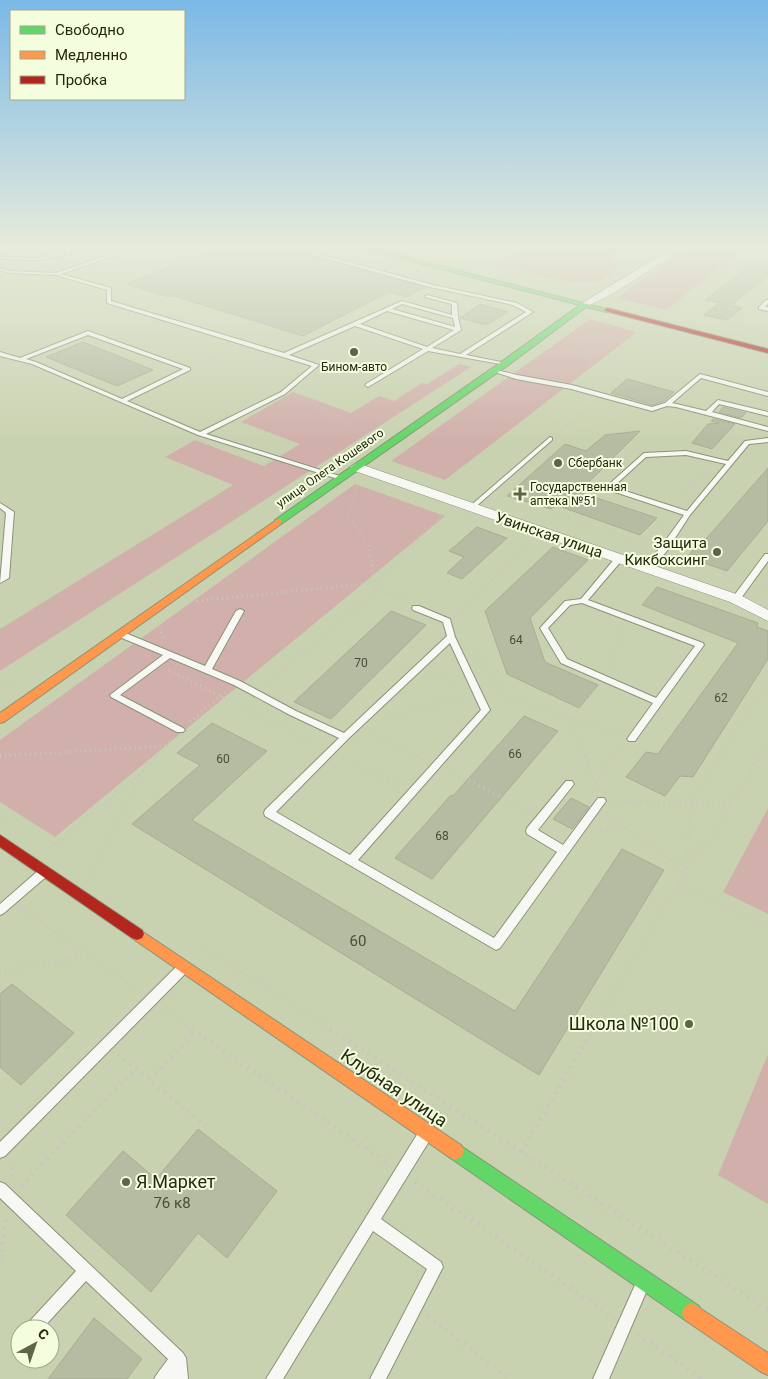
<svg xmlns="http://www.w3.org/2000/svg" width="768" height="1379" viewBox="0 0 768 1379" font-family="Roboto,sans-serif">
  <rect width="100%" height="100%" fill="#c9d2b0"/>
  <g fill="#d1b0ab">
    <path d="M529,248H620L614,252L611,258L617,265C605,301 525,271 499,264Z"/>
    <polygon points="696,248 744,248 666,310 617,298 675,257"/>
    <polygon points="590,319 637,332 445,480 391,461"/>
    <polygon points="460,364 471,367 0,671 0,629 233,485 165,457 195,440 264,466 300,444 241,422 293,392 351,413 379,396 394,401 422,383 427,384"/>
    <polygon points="355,484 445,516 55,837 0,802 0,740"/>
    <polygon points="768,808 768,914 723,892"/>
    <polygon points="768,1054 768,1204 718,1175"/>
  </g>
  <g fill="#b5bca1" stroke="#a7ae93">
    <polygon points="221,248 281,248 425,287 406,297 389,292 303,336 174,296 169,297 127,284 212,250"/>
    <polygon points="754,263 768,266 768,276 731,305 742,308 727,320 704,315 719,303 705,300"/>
    <polygon points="480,304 508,312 486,325 460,318"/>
    <polygon points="83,342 153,370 117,386 46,357"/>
    <polygon points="627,379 674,392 664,401 653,405 611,393"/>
    <polygon points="723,407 746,413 741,418 719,412"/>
    <polygon points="713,419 735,424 712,449 692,443 708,424 719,423 711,421"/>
    <polygon points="640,431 579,492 657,518 640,535 556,505 551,509 507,496 565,444 586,451 605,435"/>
    <polygon points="768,468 768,521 727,571 687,557 704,538 706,539"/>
    <polygon points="477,527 507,538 462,579 447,573 464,557 449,551"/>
    <polygon points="553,547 588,560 530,618 545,662 598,685 579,708 507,674 485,611"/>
    <polygon points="657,587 758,623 757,627 768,631 768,659 693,777 680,776 665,796 626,777 646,752 658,754 738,643 642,605"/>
    <polygon points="391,611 426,625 331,719 294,702"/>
    <polygon points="524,716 558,731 432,879 395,858 451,795 453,796"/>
    <polygon points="212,723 267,751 192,820 515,1011 622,849 664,870 539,1075 132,824 200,765 177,753"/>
    <polygon points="571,798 589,807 572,829 553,819"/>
    <polygon points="12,984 74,1033 21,1085 0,1067 0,994"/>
    <polygon points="198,1129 277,1191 227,1258 198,1233 151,1292 66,1215 123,1151 156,1179"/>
    <polygon points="94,1318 142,1359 127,1379 48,1379"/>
  </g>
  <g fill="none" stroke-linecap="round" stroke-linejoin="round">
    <defs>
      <g id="lane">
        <polygon points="66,248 70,248 71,254 36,260 0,259 0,257 36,258 67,252"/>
        <path d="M129,248H136L61,274L111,288V301L284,353L402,301L452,315V304L425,297V296L427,295L457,303L458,317L461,330L432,348L460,354L526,312L513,305L430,287L288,248H296L433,285L517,303L533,312L466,355L506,363V365L428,351L368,387L365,385L366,384L423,349L355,326L289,355L319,365L285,394L206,434L343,477V479L341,480L198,435L32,364L0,356V352L20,358L88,331L190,368V370L127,401L200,432L281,392L312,366L107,303V290L56,275L10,273L0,270V268L10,271L56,273ZM402,304L453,318L455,327L392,309ZM387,311L454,330L427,347L360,324ZM88,335L183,369L122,399L36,362L26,359Z"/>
        <polygon points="634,248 643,248 668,255 666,256"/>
        <polygon points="766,300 768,300 768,304 765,307 768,307 768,311 759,309 759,307"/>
        <polygon points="492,369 517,375 572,385 652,407 665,403 700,374 768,392 768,396 701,378 672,403 706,411 718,400 768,412 768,416 719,404 712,412 768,427 768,431 676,407 667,406 652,411 571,389 516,379 492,371"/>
        <polygon points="550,437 552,438 552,440 473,509 469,509 469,507"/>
        <path d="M768,438V442L749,444L690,515L666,552L650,571H644L643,569L644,567L660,548L684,515L606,489V487L644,453L686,451L728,461L745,441ZM686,455L726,464L687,511L613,487L646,457Z"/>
        <polygon points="0,503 14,512 9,578 0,583 6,513 0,508"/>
        <polygon points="765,554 768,554 768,561 739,601 733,601 732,599 733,597"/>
        <path d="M616,557H619L623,559L588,600L703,643L704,645L635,741H629L627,739L653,703L561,663L540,628L565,601L581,599ZM582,603L695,646L656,698L567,659L548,628L570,605Z"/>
        <path d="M413,606H419L450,619L455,637L490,710L358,860L494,938L557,852L527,834L526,831L527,828L566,781H572L574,784L538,830L563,845L598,798H604L606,801L500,948L496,950L265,816L264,813L265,810L339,738L290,715L234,685L170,658L120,695L183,728L185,730L183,732H177L111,697L110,695L163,655L117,636L116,634L117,632H123L205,666L236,611L240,609L244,611L212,669L240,681L296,711L344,733L447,636L443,622L413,610L412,608ZM450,643L481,710L350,855L276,812L348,739Z"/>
        <polygon points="43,869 47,870 48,873 47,876 4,913 0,915 0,904 39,870"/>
        <polygon points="182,964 186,965 188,969 186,973 5,1156 0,1158 0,1142 178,965"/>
        <polygon points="423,1131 428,1133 430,1138 428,1143 381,1219 441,1262 443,1267 386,1379 370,1379 427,1269 373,1231 283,1379 266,1379 418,1133"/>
        <polygon points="0,1182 5,1184 183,1353 186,1358 188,1379 154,1379 157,1374 168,1359 86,1281 42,1329 27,1329 27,1327 29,1322 76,1271 0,1198"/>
        <polygon points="640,1283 645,1285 647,1290 609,1379 593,1379 635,1285"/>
      </g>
      <g id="street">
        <polygon points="0,248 14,248 0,253"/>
        <polygon points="673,248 685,248 612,294 584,308 579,305"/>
        <polygon points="357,463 742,596 768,610 768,621 730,602 352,470 350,467"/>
      </g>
      <g id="fast">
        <polygon points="360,248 371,248 610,310 607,312 586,307 507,366 281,524 275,524 275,520 501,362 580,305"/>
        <polygon points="455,1142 699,1306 702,1313 699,1320 692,1323 685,1320 449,1157 446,1151 449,1145"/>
      </g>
      <g id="slow">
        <polygon points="278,519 281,520 281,524 4,722 0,723 0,713"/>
        <polygon points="137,928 461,1145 464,1151 461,1157 455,1160 449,1157 132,938 130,934 132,930"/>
        <polygon points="692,1303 768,1353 768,1375 761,1372 685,1320 682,1313 685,1306"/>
      </g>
      <g id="jam">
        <polygon points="607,308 768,349 768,353 605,311 604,310"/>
        <polygon points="0,835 142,930 144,934 142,938 137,940 132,938 0,847"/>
      </g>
    </defs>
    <use href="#lane" stroke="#8b9278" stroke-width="2"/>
    <use href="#street" stroke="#8b9278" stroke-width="1"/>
    <use href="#fast" stroke="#8b9278" stroke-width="2"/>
    <use href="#slow" stroke="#8b9278" stroke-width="2"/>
    <use href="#jam" stroke="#8b9278" stroke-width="2"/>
    <g stroke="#c6c8be" stroke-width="2" stroke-dasharray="0.5 2" stroke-linecap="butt">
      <polyline points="480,248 481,265"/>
      <polyline points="747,258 759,248"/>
      <polyline points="486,265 511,248"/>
      <polyline points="569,284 597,282"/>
      <polyline points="720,322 768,333"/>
      <polyline points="571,334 596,368 599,378"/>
      <polyline points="198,364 227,351"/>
      <polyline points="583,378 627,345 669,342"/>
    </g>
    <g stroke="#c6c8be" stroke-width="2.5" stroke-dasharray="0.5 2.5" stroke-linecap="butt">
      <polyline points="599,377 601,383"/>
      <polyline points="295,397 335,415 367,439"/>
      <polyline points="664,418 735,438"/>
      <polyline points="566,426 584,432 632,416"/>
      <polyline points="555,429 567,397"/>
      <polyline points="558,433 594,404"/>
      <polyline points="720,450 729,437 729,429"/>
      <polyline points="357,487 347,516 361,532 367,544"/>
      <polyline points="504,493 504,495 526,505 532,514"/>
      <polyline points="678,500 706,469"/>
      <polyline points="526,505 646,544"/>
      <polyline points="643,543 663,518"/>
      <polyline points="413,544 446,512"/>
      <polyline points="529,544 532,541"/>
    </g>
    <g stroke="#c6c8be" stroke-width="3" stroke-dasharray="1 4" stroke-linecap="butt">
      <polyline points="642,543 651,546"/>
      <polyline points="675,556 725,574 734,583"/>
      <polyline points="725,574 730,571 743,569"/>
      <polyline points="376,591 410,598"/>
      <polyline points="758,595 768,582"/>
      <polyline points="197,601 374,583 370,550 367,543"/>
      <polyline points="456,615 530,543"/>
      <polyline points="160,627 164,640"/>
      <polyline points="473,649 503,696 620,735"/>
      <polyline points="608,669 622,627"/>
      <polyline points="169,670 317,745"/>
      <polyline points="431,675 458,683"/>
      <polyline points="266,684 376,591 374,583 414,543"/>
      <polyline points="0,685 19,680"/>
      <polyline points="385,718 427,706 467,698"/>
      <polyline points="190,722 226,692"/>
      <polyline points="368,732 419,757"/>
      <polyline points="0,756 166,746"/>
      <polyline points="156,757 171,740"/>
      <polyline points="585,757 571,718 596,689"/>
      <polyline points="612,757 620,745"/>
      <polyline points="720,757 768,678"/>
      <polyline points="759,757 768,742"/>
    </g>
    <g stroke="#c6c8be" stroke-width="4" stroke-dasharray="1 4.5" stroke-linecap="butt">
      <polyline points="0,756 2,756"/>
      <polyline points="417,756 425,760"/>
      <polyline points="585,756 598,791"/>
      <polyline points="343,758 400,786"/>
      <polyline points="449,771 531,812"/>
      <polyline points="595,783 613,756"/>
      <polyline points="614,801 733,804"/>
      <polyline points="607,815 685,870 692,802 720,756"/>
      <polyline points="0,816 6,820"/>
      <polyline points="596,832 624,827"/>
      <polyline points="49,848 144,771 157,756"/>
      <polyline points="90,874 142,774"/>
      <polyline points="677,885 768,926"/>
      <polyline points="23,909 140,992"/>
      <polyline points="205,948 332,1030"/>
      <polyline points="0,972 88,956"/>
      <polyline points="163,1009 193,1030"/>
      <polyline points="592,1030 700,845 710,842 760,756"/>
    </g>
    <g stroke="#c6c8be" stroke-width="5" stroke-dasharray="2 5.5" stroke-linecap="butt">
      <polyline points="192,1029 389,1164"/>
      <polyline points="330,1029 768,1310"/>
      <polyline points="118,1054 211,1130"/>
      <polyline points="150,1079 195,1031"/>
      <polyline points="521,1152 593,1029"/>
      <polyline points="12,1177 14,1161"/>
      <polyline points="415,1182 612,1316"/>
      <polyline points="21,1186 135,1068"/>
      <polyline points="0,1259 6,1218"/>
      <polyline points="428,1316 510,1379"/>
      <polyline points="638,1334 702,1379"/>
    </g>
    <use href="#lane" fill="#f7f8f3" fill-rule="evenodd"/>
    <use href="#street" fill="#f7f8f3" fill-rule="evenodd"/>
    <use href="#fast" fill="#63d668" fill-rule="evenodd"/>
    <use href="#slow" fill="#ff974d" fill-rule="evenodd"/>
    <use href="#jam" fill="#b3261e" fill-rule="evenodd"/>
  </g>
  <linearGradient id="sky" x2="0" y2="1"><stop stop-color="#7bb9e7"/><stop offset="0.56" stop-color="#e7ebdb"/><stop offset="1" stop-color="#e7ebdb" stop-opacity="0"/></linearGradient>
  <rect width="768" height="441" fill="url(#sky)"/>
  <g fill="#5d6449" stroke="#f4fdde" stroke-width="2">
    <circle cx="354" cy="352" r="5"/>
    <circle cx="558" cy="463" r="5"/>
    <path d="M517.5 486.5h5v5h5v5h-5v5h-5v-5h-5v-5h5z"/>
    <circle cx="717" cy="552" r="5"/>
    <circle cx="689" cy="1024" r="5"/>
    <circle cx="126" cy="1182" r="5"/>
  </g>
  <g text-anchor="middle" stroke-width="4" stroke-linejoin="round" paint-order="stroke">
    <g font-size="12" fill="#232911" stroke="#f4fdde" text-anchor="start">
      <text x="354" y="371" text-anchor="middle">Бином-авто</text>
      <text x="568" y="467">Сбербанк</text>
      <text x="530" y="491">Государственная<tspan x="530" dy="14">аптека №51</tspan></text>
    </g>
    <g font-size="12" fill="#232911" stroke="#f4fdde">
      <text transform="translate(330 468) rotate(-35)" y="4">улица Олега Кошевого</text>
    </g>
    <g font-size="12" fill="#484e35">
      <text x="516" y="644">64</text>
      <text x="361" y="667">70</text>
      <text x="721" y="702">62</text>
      <text x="515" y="758">66</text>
      <text x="223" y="763">60</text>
      <text x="442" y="840">68</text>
    </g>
    <g font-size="15" fill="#232911" stroke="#f4fdde">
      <text transform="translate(549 535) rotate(19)" y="5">Увинская улица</text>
    </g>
    <g font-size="15" fill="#232911" stroke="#f4fdde" text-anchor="end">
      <text x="707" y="548">Защита<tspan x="707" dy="17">Кикбоксинг</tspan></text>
    </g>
    <g font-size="15" fill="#484e35">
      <text x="358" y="946">60</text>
      <text x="172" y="1208">76 к8</text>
    </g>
    <g font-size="18" fill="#232911" stroke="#f4fdde" text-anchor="end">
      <text x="679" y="1030">Школа №100</text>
      <text x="136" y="1188" text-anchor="start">Я.Маркет</text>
    </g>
    <g font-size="18" fill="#232911" stroke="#f4fdde">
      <text transform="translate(394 1088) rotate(34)" y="6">Клубная улица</text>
    </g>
  </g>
  <rect x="10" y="10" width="175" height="90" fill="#f4fdde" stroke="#a0a88c"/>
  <rect x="20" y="26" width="25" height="8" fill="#63d668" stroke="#a0a88c"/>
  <text x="55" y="35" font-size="15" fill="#232911">Свободно</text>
  <rect x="20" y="51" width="25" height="8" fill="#ff974d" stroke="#a0a88c"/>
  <text x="55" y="60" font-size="15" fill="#232911">Медленно</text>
  <rect x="20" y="76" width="25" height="8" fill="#b3261e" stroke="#a0a88c"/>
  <text x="55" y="85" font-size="15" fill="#232911">Пробка</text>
  <g transform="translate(35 1344) rotate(40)"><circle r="24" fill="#f4fdde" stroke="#a0a88c"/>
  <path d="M0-4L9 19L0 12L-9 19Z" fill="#5d6449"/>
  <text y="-8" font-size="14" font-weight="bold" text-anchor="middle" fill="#232911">С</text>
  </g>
</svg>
